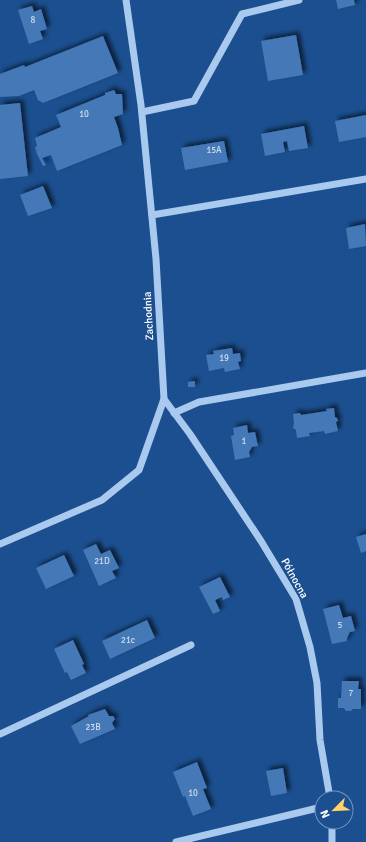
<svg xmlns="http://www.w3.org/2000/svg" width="366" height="842" viewBox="0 0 366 842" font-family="Signika,sans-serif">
  <defs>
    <filter id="shadow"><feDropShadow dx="3.5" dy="-3.5" stdDeviation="2" flood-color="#0009"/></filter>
  </defs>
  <rect width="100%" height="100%" fill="#1b4f8f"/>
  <g fill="#4478b7" filter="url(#shadow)">
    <polygon points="336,0 354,0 355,5 338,9"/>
    <polygon points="32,6 34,12 41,9 47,29 40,31 43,39 29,44 18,10"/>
    <polygon points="296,35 303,75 268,81 261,41"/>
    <polygon points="103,36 118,73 43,103 38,100 34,90 19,96 0,97 0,74 24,65 25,67"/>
    <polygon points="114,90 116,94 122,94 123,114 114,117 118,128 122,145 57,171 51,155 42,158 46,165 43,166 37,154 35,147 37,146 35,138 61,127 56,115 105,95 105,93"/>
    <polygon points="20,103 28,176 0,179 0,105"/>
    <polygon points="366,115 366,137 339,142 335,121"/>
    <polygon points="304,126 308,148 289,151 287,141 283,142 285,152 265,156 261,134"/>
    <polygon points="224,141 228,162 185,170 181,148"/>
    <polygon points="43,186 52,208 28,216 20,195"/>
    <polygon points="365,224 366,246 349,249 346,228"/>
    <polygon points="232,348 233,354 240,353 241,361 238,362 240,369 225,372 224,368 209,371 206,355 214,354 213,351"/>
    <polygon points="195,381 195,387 188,387 188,382"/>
    <polygon points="334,408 335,417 337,418 338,421 336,422 338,431 325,434 324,431 317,432 309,433 310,436 297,438 296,430 293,428 294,423 293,414 300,413 301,415 327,411 326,409"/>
    <polygon points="247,425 248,433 255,432 258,446 252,447 249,452 250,457 235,460 231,436 234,435 233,428"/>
    <polygon points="366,534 366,551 361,553 356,537"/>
    <polygon points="96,544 101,554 110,550 119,568 112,571 116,578 99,586 83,550"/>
    <polygon points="64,555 74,576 46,589 36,568"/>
    <polygon points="220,577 230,597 223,600 222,597 215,600 220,611 213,614 199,587"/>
    <polygon points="339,605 343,618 351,616 355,631 350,632 347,638 347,641 332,644 323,609"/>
    <polygon points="147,620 155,638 110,659 102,641"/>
    <polygon points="73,640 84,664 82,665 86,673 71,680 67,672 65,673 54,649"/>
    <polygon points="342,681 359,681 358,689 361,689 361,709 353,709 351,711 346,711 344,708 338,708 338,698 341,698"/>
    <polygon points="105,709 109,716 113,716 115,719 112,723 115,729 80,744 71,726 89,716 88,715"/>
    <polygon points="197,762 207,788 203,789 211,809 193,816 185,796 183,797 173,772"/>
    <polygon points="283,768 287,793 271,796 266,771"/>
  </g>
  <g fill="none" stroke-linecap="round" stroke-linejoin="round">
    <g stroke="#a9c9ee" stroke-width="7">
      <polyline points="142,112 194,101 242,14 299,0"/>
      <polyline points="152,215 366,179"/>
      <polyline points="164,399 190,434 261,541 296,599 310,647 317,683 320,740 330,798"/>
      <polyline points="174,413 199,402 366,373"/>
      <polyline points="0,544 102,500 139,470 164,399 156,259 141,105 126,0"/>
      <polyline points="0,734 191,645"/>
      <polyline points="332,822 332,842"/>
      <polyline points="176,842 322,807"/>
    </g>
  </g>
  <g text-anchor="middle" stroke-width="4" stroke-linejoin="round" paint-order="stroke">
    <g font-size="9" fill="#d0dded">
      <text x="33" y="23">8</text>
      <text x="84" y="117">10</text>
      <text x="214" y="153">15A</text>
      <text x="224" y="361">19</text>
      <text x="244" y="444">1</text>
      <text x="102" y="564">21D</text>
      <text x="340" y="628">5</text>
      <text x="128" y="643">21c</text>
      <text x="351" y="696">7</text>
      <text x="93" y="730">23B</text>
      <text x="193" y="796">10</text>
    </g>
    <g font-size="11" fill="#fff" stroke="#1b4f8f">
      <text transform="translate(148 316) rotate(-93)" y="4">Zachodnia</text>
      <text transform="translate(295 578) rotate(61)" y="4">Północna</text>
    </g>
  </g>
  <g transform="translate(334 810) rotate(246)"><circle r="19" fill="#1b4f8f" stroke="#7695bc"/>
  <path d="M0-3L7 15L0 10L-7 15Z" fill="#ffd166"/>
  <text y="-6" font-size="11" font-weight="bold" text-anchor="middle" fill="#ffffff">N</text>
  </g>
</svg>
